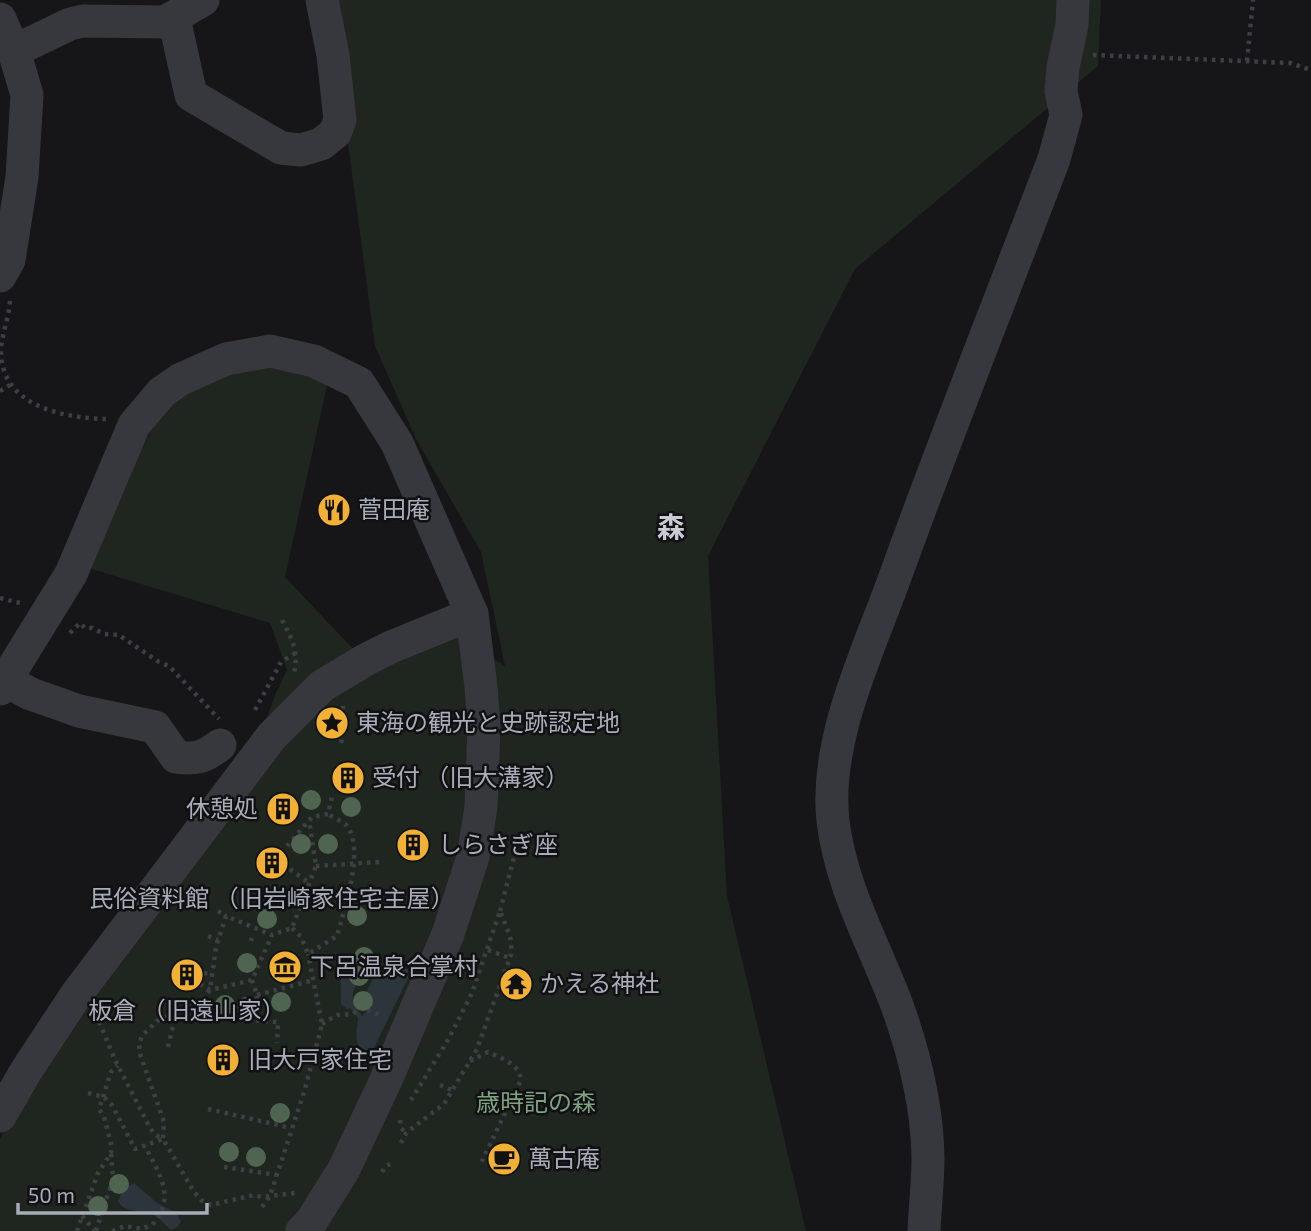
<svg xmlns="http://www.w3.org/2000/svg" width="1311" height="1231" viewBox="0 0 1311 1231" font-family="'Exo 2','Noto Sans JP',sans-serif">
  <rect width="100%" height="100%" fill="#161618"/>
  <polygon fill="#1e261f" points="336,0 1101,0 1098,66 855,269 708,556 727,896 806,1231 0,1231 0,1139 9,1120 260,738 275,695 287,670 270,623 85,567 127,476 152,428 166,410 192,388 218,376 257,367 297,370 327,385 285,577 355,651 452,633 505,666 481,552 416,439 375,346 339,75"/>
  <g fill="#2c353c">
    <path d="M350,957L354,959C355,963 358,966 358,970C361,989 342,991 362,1016L369,1008L365,995L380,964L395,961L411,972L372,1052C351,1049 357,1034 358,1018L350,1008L347,1009L341,1004C342,988 336,969 350,957Z"/>
    <path d="M134,1183L157,1203L177,1213L181,1222L177,1227L171,1230C165,1225 161,1219 154,1215C142,1208 125,1215 118,1201C122,1192 125,1187 134,1183Z"/>
  </g>
  <g fill="none" stroke-linecap="round" stroke-linejoin="round">
    <g stroke="#3d3f44" stroke-width="4.5" stroke-dasharray="3.5 5" stroke-linecap="butt">
      <polyline points="1093,55 1290,63 1311,70"/>
      <polyline points="1247,61 1253,0"/>
      <path d="M10,301C9,318 2,333 1,350C0,405 61,418 106,419"/>
      <polyline points="0,391 10,385"/>
      <polyline points="0,598 20,603"/>
      <path d="M282,620C292,639 299,652 294,673"/>
      <polyline points="70,633 80,623 85,628 92,628 104,634 119,635 159,662 169,666 219,719"/>
      <polyline points="255,710 281,662 297,652"/>
      <path d="M341,743C344,730 343,719 343,706"/>
      <polyline points="287,846 312,817 328,814 332,797"/>
      <polyline points="316,866 379,862"/>
      <polyline points="290,869 309,883"/>
      <polyline points="218,911 226,916"/>
      <polyline points="500,911 521,830"/>
      <path d="M292,928L301,937L308,954L337,936C344,911 365,849 347,826C343,821 333,818 328,814"/>
      <polyline points="208,936 218,940"/>
      <polyline points="251,941 252,938"/>
      <polyline points="488,950 510,958"/>
      <polyline points="252,980 257,995 255,1020"/>
      <polyline points="197,983 200,984 201,973 212,974"/>
      <polyline points="200,984 210,990 252,980 272,935 292,928 316,866 309,820"/>
      <polyline points="257,995 314,980"/>
      <polyline points="201,1001 207,1022"/>
      <polyline points="96,1014 115,1060 148,1124 154,1134 163,1139 164,1122 140,1054 139,1044 142,1036 157,1021 201,1001 210,990 216,947 226,916 272,935"/>
      <polyline points="205,1017 278,1022 277,1043"/>
      <polyline points="322,1024 337,1015 353,1014 362,1007 383,1017"/>
      <polyline points="168,1047 176,1013"/>
      <path d="M470,1061L488,1052C502,1059 519,1063 521,1080L480,1165"/>
      <polyline points="440,1085 452,1090"/>
      <polyline points="88,1093 104,1097 112,1105 135,1149 163,1139 194,1192 201,1200 211,1205 254,1195 262,1197 295,1193"/>
      <polyline points="208,1109 291,1128"/>
      <polyline points="400,1120 401,1128 406,1133"/>
      <polyline points="401,1143 406,1133 444,1104 477,1049 512,952 510,936 500,911 472,993 448,1040 411,1100"/>
      <polyline points="224,1167 277,1175"/>
      <polyline points="382,1172 385,1167 390,1164"/>
      <polyline points="262,1207 270,1196 305,1089 322,1024 308,954"/>
      <polyline points="82,1216 94,1230"/>
      <polyline points="77,1231 98,1173 111,1153 112,1147 104,1117 99,1109 111,1072 118,1066"/>
      <polyline points="96,1231 113,1179 111,1153"/>
      <path d="M112,1231L125,1226L142,1229L152,1225C177,1197 159,1174 145,1146"/>
    </g>
    <g stroke="#37383d" stroke-width="33">
      <polyline points="0,19 14,51 27,95 22,177 9,260 0,276"/>
      <polyline points="171,19 176,27 191,95 281,148 301,150 321,144 335,133 340,120 333,55 322,0"/>
      <polyline points="14,51 70,24 83,21 165,22 203,0"/>
      <path d="M6,681L31,694L79,711L155,727L176,757C195,760 205,757 220,745"/>
      <polyline points="0,689 71,574 134,425 162,392 181,379 226,359 270,351 314,361 359,383 397,443 472,614 481,687 484,727 481,807 473,857 448,934 386,1080 344,1169 311,1222 302,1231"/>
      <polyline points="0,1116 26,1071 76,995 272,736 322,686 367,659 391,647 472,614"/>
      <path d="M924,1231C925,1207 928,1182 928,1157C927,1107 915,1056 898,1008C875,946 841,888 833,821C824,740 868,652 895,577C946,436 1001,298 1054,159L1066,115L1061,91L1063,67L1072,25L1073,0"/>
    </g>
  </g>
  <g fill="#506452">
    <circle cx="311" cy="800" r="10"/>
    <circle cx="351" cy="807" r="10"/>
    <circle cx="301" cy="844" r="10"/>
    <circle cx="328" cy="844" r="10"/>
    <circle cx="357" cy="916" r="10"/>
    <circle cx="267" cy="919" r="10"/>
    <circle cx="364" cy="957" r="10"/>
    <circle cx="247" cy="963" r="10"/>
    <circle cx="359" cy="976" r="10"/>
    <circle cx="363" cy="1001" r="10"/>
    <circle cx="281" cy="1002" r="10"/>
    <circle cx="225" cy="1005" r="10"/>
    <circle cx="246" cy="1007" r="10"/>
    <circle cx="280" cy="1113" r="10"/>
    <circle cx="229" cy="1152" r="10"/>
    <circle cx="256" cy="1157" r="10"/>
    <circle cx="119" cy="1184" r="10"/>
    <circle cx="98" cy="1206" r="10"/>
  </g>
  <defs>
    <symbol id="restaurant-disc" viewBox="-11 -11 22 22"><circle r="9.5" fill="#f2b134" stroke="#111113"/><path d="M-5-6h1v4h1v-4h1v4h1v-4h1v5L-1.5 .5V6h-2V.5L-5-1ZM5-6V6H3V1.5H1.5Q1.5-4 5-6Z" fill="#111"/></symbol>
    <symbol id="sight-disc" viewBox="-11 -11 22 22"><circle r="9.5" fill="#f2b134" stroke="#111113"/><path d="M0-6L1.8-2.2L6-1.7L2.9 1.2L3.7 5.4L0 3.3L-3.7 5.4L-2.9 1.2L-6-1.7L-1.8-2.2Z" fill="#111"/></symbol>
    <symbol id="building-disc" viewBox="-11 -11 22 22"><circle r="9.5" fill="#f2b134" stroke="#111113"/><path d="M-4-6H4V6H1V3H-1V6H-4ZM-2.5-4.3h1.7v1.8h-1.7ZM.8-4.3h1.7v1.8H.8ZM-2.5-1h1.7V.8h-1.7ZM.8-1h1.7V.8H.8Z" fill="#111"/></symbol>
    <symbol id="museum-disc" viewBox="-11 -11 22 22"><circle r="9.5" fill="#f2b134" stroke="#111113"/><path d="M0-6L6-3V-2H-6V-3ZM-5-1h2V3h-2ZM-1-1h2V3h-2ZM3-1h2V3H3ZM-6 4H6V6H-6Z" fill="#111"/></symbol>
    <symbol id="temple-disc" viewBox="-11 -11 22 22"><circle r="9.5" fill="#f2b134" stroke="#111113"/><path d="M0-6L5-2H3V0L6.5 2.5H4V6H1.5V3h-3V6H-4V2.5H-6.5L-3 0V-2H-5Z" fill="#111"/></symbol>
    <symbol id="cafe-disc" viewBox="-11 -11 22 22"><circle r="9.5" fill="#f2b134" stroke="#111113"/><path d="M-5.5-4.5H6V0H3Q3 3.5 0 3.5H-2.5Q-5.5 3.5-5.5 0ZM3-3.2v2h1.7v-2ZM-6 4.5H4V6H-6Z" fill="#111"/></symbol>
  </defs>
  <g fill-rule="evenodd">
    <use href="#restaurant-disc" x="315" y="491" width="38" height="38"/>
    <use href="#sight-disc" x="313" y="704" width="38" height="38"/>
    <use href="#building-disc" x="329" y="759" width="38" height="38"/>
    <use href="#building-disc" x="264" y="790" width="38" height="38"/>
    <use href="#building-disc" x="394" y="826" width="38" height="38"/>
    <use href="#building-disc" x="253" y="844" width="38" height="38"/>
    <use href="#museum-disc" x="266" y="948" width="38" height="38"/>
    <use href="#building-disc" x="168" y="956" width="38" height="38"/>
    <use href="#temple-disc" x="497" y="965" width="38" height="38"/>
    <use href="#building-disc" x="204" y="1041" width="38" height="38"/>
    <use href="#cafe-disc" x="485" y="1140" width="38" height="38"/>
  </g>
  <g text-anchor="middle" stroke-width="5" stroke-linejoin="round" paint-order="stroke">
    <g font-size="24" fill="#a8adb8" stroke="#111113" text-anchor="start">
      <text x="358" y="518">菅田庵</text>
      <text x="356" y="731">東海の観光と史跡認定地</text>
      <text x="372" y="786">受付 （旧大溝家）</text>
      <text x="258" y="817" text-anchor="end">休憩処</text>
      <text x="438" y="853">しらさぎ座</text>
      <text x="272" y="907" text-anchor="middle">民俗資料館 （旧岩崎家住宅主屋）</text>
      <text x="310" y="975">下呂温泉合掌村</text>
      <text x="540" y="992">かえる神社</text>
      <text x="187" y="1019" text-anchor="middle">板倉 （旧遠山家）</text>
      <text x="248" y="1068">旧大戸家住宅</text>
      <text x="528" y="1167">萬古庵</text>
    </g>
    <g font-size="24" fill="#7fa381" stroke="#111113">
      <text x="536" y="1111">歳時記の森</text>
    </g>
    <g font-size="28" font-weight="bold" fill="#c9ccd4" stroke="#111113">
      <text x="671" y="537">森</text>
    </g>
  </g>
  <path d="M18 1203v10h189v-10" fill="none" stroke="#a8adb8" stroke-width="3.5"/>
  <text x="28" y="1203" font-size="21" fill="#a8adb8" stroke="#111113" stroke-width="5" paint-order="stroke">50 m</text>
</svg>
